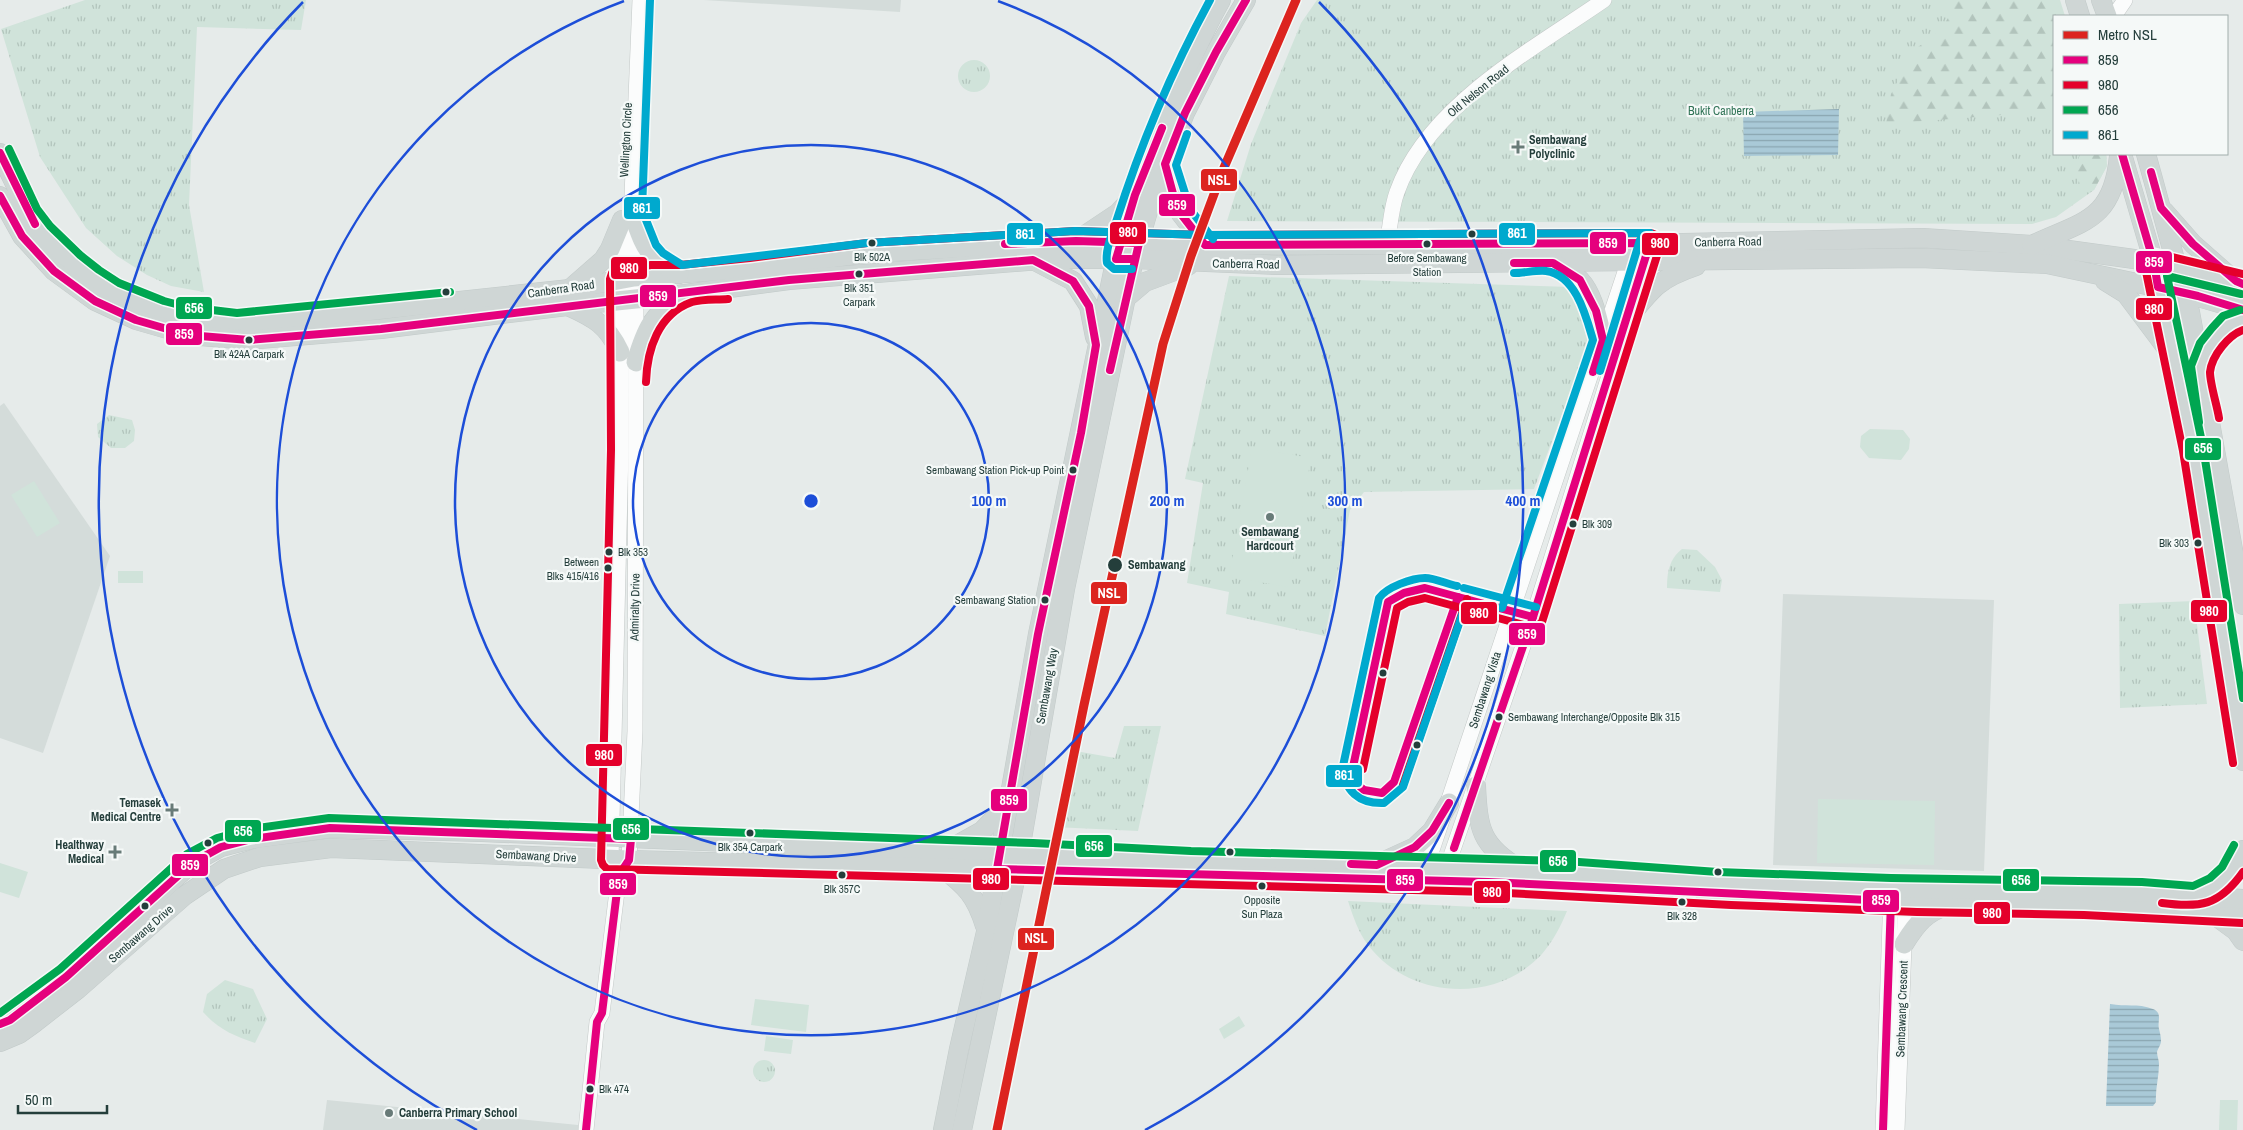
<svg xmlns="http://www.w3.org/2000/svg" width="2243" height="1130" viewBox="0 0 2243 1130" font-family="'Archivo Narrow',sans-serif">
  <defs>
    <pattern id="grass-tufts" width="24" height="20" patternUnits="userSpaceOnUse" patternTransform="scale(1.25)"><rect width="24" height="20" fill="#d0e3da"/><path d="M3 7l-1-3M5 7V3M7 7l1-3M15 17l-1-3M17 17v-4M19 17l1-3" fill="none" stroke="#b2c4bc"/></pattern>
    <pattern id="forest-firs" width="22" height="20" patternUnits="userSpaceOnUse" patternTransform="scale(1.25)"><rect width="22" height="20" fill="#d0e3da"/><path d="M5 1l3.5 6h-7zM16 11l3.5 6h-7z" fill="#b2c4bc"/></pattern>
    <pattern id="water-rules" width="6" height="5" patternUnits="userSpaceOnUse" patternTransform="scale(1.25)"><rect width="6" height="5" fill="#a9c9d7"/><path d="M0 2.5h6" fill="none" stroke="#89a5b0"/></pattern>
  </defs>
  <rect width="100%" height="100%" fill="#e6ebea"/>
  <g fill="#d4dcda">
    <polygon points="704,0 901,0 900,12"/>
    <polygon points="4,403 110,556 43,753 0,738 0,406"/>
    <polygon points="1783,594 1994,600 1984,871 1773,865"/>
    <polygon points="327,1100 578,1125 578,1130 323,1130"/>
  </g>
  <g fill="url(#grass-tufts)">
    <polygon points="85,0 306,0 301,30 197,27 189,205 204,292 171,286 147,275 117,256 86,228 40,157 1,29"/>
    <polygon points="1317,0 2060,0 2065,16 2054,16 2054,154 2106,154 2107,166 2094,190 2056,217 2032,224 1227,221 1251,144 1301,23"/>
    <circle cx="974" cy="76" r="16"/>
    <polygon points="1229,276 1571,287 1593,332 1534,489 1364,492 1350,510 1325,636 1226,614 1229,592 1187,583 1203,483 1185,479"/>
    <polygon points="109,415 132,420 135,430 134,441 125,448 111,448 98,437 97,424"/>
    <path d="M1682,549L1697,550L1715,567L1722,580L1720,592L1667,588C1667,573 1669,559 1682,549Z"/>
    <polygon points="2194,601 2207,704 2120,708 2119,604"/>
    <polygon points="1124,726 1161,726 1138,831 1054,827 1070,750 1115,758"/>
    <path d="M1348,901L1567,911C1561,926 1553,941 1542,954C1496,1004 1410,1000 1368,945C1358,932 1353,916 1348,901Z"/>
    <path d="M225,980L253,989L267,1019L255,1043C234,1036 218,1029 203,1012L207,994Z"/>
    <circle cx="764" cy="1071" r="11"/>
  </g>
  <g fill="url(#forest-firs)">
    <polygon points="1945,0 2053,0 2059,16 2054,16 2054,111 1886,124 1891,94 1914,50 1941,30 1949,16"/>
    <polygon points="2080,154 2106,154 2107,166 2094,190 2081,187 2075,171"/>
  </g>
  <g fill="#d0e3da">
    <polygon points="1870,429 1903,430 1910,439 1909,449 1901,460 1869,458 1860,447 1861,436"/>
    <polygon points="1252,448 1311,458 1288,587 1229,577"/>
    <polygon points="34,481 60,523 37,537 11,495"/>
    <rect x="118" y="571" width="25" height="12"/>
    <polygon points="1818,799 1935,801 1934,865 1817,863"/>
    <polygon points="0,863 28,872 19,898 0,892"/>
    <polygon points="755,999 809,1005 806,1032 751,1025"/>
    <polygon points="1239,1016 1245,1026 1224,1039 1219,1029"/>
    <polygon points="766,1036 793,1040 791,1054 764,1051"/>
    <polygon points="2220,1100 2238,1100 2237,1130 2219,1130"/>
  </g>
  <g fill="url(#water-rules)">
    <polygon points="1839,109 1838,155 1744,156 1743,112"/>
    <path d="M2110,1004C2126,1007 2137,1003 2153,1009C2163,1013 2157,1021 2159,1029C2160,1033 2161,1037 2161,1041C2161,1045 2158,1048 2157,1052C2157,1056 2159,1060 2159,1064C2159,1077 2155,1090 2156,1102L2153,1106H2106Z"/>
  </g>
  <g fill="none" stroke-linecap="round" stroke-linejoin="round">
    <defs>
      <g id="minor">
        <polyline points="2114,16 2125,0"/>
        <path d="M1387,245C1390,228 1391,208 1397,192C1427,106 1532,50 1604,0"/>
        <polyline points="616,869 611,860 621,450 622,226"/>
        <polyline points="1444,876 1533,617 1648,252"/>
        <polyline points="1423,877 1632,251"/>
        <polyline points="586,1130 597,1022 602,1013 619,875 629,860 635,731 636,305 632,196 640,0"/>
        <polyline points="1883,1130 1891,892"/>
        <polyline points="1897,1130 1906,892"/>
      </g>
      <g id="major">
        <polyline points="2075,0 2080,16"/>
        <polyline points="2101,0 2107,16"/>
        <polyline points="0,153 34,223 64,255 102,286 136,302 170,314 202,321 237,323 310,317 570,289 634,277 751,268 868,253 1076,241 1205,245 1635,244 1923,238 2032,245 2134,259 2243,284"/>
        <polyline points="2122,154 2154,263 2193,449 2243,761"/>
        <path d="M2146,154C2161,207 2174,259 2190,312L2243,605"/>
        <polyline points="1165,164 1175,201 1181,214 1205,245"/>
        <polyline points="0,196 22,236 54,271 95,301 136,320 188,335 249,340 381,329 567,306 685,294 789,280 1052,259 1134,259 1277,265 1921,258 2047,264 2184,293 2243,310"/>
        <polyline points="2164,211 2193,244 2235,281"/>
        <path d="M632,212C646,249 644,253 679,274"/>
        <polyline points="1076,241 1118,213 1132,198"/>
        <path d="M2032,245C2083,221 2113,221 2119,156"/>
        <polyline points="1033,260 1073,281 1089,306 1095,337"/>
        <path d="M1553,263C1561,268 1573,273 1580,280C1594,295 1598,321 1603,340"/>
        <polyline points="2105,281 2126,294 2168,350"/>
        <polyline points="571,288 603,260 610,249 622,220"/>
        <polyline points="1125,299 1145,282 1188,266"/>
        <path d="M568,306C595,318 607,325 620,352"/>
        <path d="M1626,321C1651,290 1657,279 1696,266"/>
        <path d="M636,362C646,328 652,315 682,296"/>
        <path d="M2200,370C2211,346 2217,329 2243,319"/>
        <path d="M1476,786C1478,829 1481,846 1520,869"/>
        <polyline points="948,850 982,831 1010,802"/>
        <polyline points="1380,863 1415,847 1432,831 1449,803"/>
        <path d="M941,867C966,886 976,896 985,926"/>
        <polyline points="1705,893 1917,902 2084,905 2243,913"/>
        <path d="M2196,895C2217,885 2236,873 2243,850"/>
        <polyline points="2210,912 2236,931 2243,941"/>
        <path d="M1904,944C1917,923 1926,912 1949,905"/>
        <polyline points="0,1024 10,1020 32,1004 66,977 192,863 221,847 252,839 330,828 482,832 944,851 1032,853 1191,861 1565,871 1717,882 1891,888 2142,892 2243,899"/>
        <polyline points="0,1042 19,1034 33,1024 78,989 184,896 224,869 260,857 331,848 629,860 1442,881 1665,891"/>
        <path d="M943,1130L959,1049L986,932L1038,634L1119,243C1128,210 1142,178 1154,146C1174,97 1195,47 1221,0"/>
        <polyline points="962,1130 1014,885 1065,589 1134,259 1151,201 1185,113 1216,52 1246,0"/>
      </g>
    </defs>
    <use href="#minor" stroke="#c3c8c7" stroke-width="16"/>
    <use href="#major" stroke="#c2cac9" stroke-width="20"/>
    <use href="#minor" stroke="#fbfcfc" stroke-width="15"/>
    <use href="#major" stroke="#cfd6d5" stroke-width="19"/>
    <defs>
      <g id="bus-1">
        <polyline points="1246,0 1216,52 1185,113 1165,164 1175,201 1181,214 1205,245 1650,243 1533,617 1454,848"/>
        <polyline points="0,153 35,224"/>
        <polyline points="2122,154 2154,263 2158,287 2198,296 2243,310"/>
        <polyline points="2151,172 2161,208 2193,244 2236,281 2243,284"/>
        <polyline points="0,196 22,236 54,271 95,301 136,320 188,335 249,340 381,329 789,280 1033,260 1073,281 1089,306 1096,345 1081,433 1038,634 997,869 1488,882 1891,901 1883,1130"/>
        <polyline points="1005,244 1076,241 1139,243 1110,370"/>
        <polyline points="1131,259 1116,259 1135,195 1162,128"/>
        <polyline points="1514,263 1553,263 1580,280 1596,311 1603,340 1593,372"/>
        <polygon points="1425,588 1458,597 1394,782 1382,793 1364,790 1357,784 1353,767 1388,602 1404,593"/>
        <polyline points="1458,597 1533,617"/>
        <polyline points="1351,864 1377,865 1415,847 1432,831 1449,803"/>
        <polyline points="0,1024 10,1020 66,977 192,863 221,847 252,839 330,828 631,839 629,860 619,875 602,1013 597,1022 586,1130"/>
      </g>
      <g id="bus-2">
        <path d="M646,382C647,350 658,314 692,302C703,299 716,300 728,299"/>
        <path d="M2219,418C2217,405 2210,384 2210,372C2212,355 2229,335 2243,330"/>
        <polyline points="2233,763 2183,451 2144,262 2148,255 2155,253 2243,274"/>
        <path d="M1363,769L1397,608L1408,602L1425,598L1531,627L1537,626L1542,622L1660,246C1661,239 1657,234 1650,233L1205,235L1075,231L867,243L750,258L680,265H651L617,270L612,273L610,279L611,450L601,860L603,865L607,869L1488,892L1731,905L1917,912L2084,915L2242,923"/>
        <polyline points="1403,785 1467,599"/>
        <path d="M2162,903C2200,908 2219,906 2243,872"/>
      </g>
      <g id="bus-3">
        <polyline points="9,149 37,209 50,226 80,255 99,270 119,283 164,301 187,307 237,313 450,292"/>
        <polyline points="2241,294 2167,276 2203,447 2243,698"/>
        <polyline points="2199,422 2191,366 2200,343 2212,328 2223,316 2240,310"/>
        <polyline points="0,1013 60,969 187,854 217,838 250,829 329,818 1033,843 1191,851 1565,861 1718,872 1891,878 2142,882 2193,886 2210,878 2222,867 2234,845"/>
      </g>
      <g id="bus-4">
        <polyline points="650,0 642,210 656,245 663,253 682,265 867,243 1075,231 1205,235 1650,233"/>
        <polyline points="1187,134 1176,165 1190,209 1213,239"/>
        <path d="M1132,269H1114L1107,263C1105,250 1112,234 1116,222C1140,146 1172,70 1210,0"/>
        <polyline points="1600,371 1640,240"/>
        <path d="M1457,586C1447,584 1435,578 1425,578C1412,578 1387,587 1379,598L1343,766C1344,791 1359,804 1384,803L1403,787L1464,609"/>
        <polyline points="1464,588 1536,607"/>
        <path d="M1502,608L1593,340C1586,316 1576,275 1546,271C1536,270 1525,273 1514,273"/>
      </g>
    </defs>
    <use href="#bus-1" stroke="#f5f9f8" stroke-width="11"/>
    <use href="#bus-2" stroke="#f5f9f8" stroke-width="11"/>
    <use href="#bus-3" stroke="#f5f9f8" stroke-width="11"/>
    <use href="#bus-4" stroke="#f5f9f8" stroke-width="11"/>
    <use href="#bus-1" stroke="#e5007d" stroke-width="8"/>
    <use href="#bus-2" stroke="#e4002b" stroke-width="8"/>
    <use href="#bus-3" stroke="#00a651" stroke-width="8"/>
    <use href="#bus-4" stroke="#00a9ce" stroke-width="8"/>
    <defs>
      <polyline id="metro-1" points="997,1130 1084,705 1163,344 1191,256 1223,170 1296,0"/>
    </defs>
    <use href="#metro-1" stroke="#f5f9f8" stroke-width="12"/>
    <use href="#metro-1" stroke="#dc241f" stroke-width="9"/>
  </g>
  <g fill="none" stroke="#1d4ed8" stroke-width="2.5">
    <circle cx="811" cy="501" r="178"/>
    <circle cx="811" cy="501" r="356"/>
    <path d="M998 1A534 534 0 1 1 624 1"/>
    <path d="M477 1130A712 712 0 0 1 303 2M1319 2A712 712 0 0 1 1145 1130"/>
  </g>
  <g fill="#687b78" stroke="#f5f9f8" stroke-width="2">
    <path d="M1515.5 139.5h5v5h5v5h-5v5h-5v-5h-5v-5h5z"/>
    <circle cx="1270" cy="517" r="5"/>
    <path d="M169.5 802.5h5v5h5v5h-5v5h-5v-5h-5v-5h5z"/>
    <path d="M112.5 844.5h5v5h5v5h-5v5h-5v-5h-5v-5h5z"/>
    <circle cx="389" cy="1113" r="5"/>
  </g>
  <g fill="#243e3b" stroke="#f5f9f8" stroke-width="2">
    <circle cx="1472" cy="234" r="4.5"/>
    <circle cx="872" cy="243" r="4.5"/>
    <circle cx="1427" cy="244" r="4.5"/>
    <circle cx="859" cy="274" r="4.5"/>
    <circle cx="446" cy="292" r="4.5"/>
    <circle cx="249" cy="340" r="4.5"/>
    <circle cx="1073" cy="470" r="4.5"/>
    <circle cx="1573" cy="524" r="4.5"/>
    <circle cx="2198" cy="543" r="4.5"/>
    <circle cx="609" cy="552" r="4.5"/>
    <circle cx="1115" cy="565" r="8"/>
    <circle cx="608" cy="568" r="4.5"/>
    <circle cx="1045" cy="600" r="4.5"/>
    <circle cx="1383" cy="673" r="4.5"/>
    <circle cx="1499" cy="717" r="4.5"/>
    <circle cx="1417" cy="745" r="4.5"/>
    <circle cx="750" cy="833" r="4.5"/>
    <circle cx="208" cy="843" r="4.5"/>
    <circle cx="1230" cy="852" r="4.5"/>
    <circle cx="1718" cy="872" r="4.5"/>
    <circle cx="842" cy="875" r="4.5"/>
    <circle cx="1262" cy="886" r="4.5"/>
    <circle cx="1682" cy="902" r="4.5"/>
    <circle cx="145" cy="906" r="4.5"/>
    <circle cx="590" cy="1089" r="4.5"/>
  </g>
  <g text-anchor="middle" stroke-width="4.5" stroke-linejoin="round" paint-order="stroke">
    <g font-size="11" fill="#243e3b" stroke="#f5f9f8">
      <text x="872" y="261">Blk 502A</text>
      <text x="1427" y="262">Before Sembawang<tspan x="1427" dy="14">Station</tspan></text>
      <text x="859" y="292">Blk 351<tspan x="859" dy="14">Carpark</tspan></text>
      <text x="249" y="358">Blk 424A Carpark</text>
      <text x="1064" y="474" text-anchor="end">Sembawang Station Pick-up Point</text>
      <text x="1582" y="528" text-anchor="start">Blk 309</text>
      <text x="2189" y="547" text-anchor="end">Blk 303</text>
      <text x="618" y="556" text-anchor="start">Blk 353</text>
      <text x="599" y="566" text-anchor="end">Between<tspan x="599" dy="14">Blks 415/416</tspan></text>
      <text x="1036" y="604" text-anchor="end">Sembawang Station</text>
      <text x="1508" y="721" text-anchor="start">Sembawang Interchange/Opposite Blk 315</text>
      <text x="750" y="851">Blk 354 Carpark</text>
      <text x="842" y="893">Blk 357C</text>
      <text x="1262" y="904">Opposite<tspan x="1262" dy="14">Sun Plaza</tspan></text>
      <text x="1682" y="920">Blk 328</text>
      <text x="599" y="1093" text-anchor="start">Blk 474</text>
    </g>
    <g font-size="12" fill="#243e3b" stroke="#f5f9f8">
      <text transform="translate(1478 91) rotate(-39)" y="4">Old Nelson Road</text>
      <text transform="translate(626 140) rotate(-87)" y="4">Wellington Circle</text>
      <text transform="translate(1728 242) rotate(-1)" y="4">Canberra Road</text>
      <text transform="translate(1246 264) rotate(1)" y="4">Canberra Road</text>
      <text transform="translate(561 289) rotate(-8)" y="4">Canberra Road</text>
      <text transform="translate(635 607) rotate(-89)" y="4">Admiralty Drive</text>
      <text transform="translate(1047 686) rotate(-80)" y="4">Sembawang Way</text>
      <text transform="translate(1485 690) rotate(-72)" y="4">Sembawang Vista</text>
      <text transform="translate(536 856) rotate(3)" y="4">Sembawang Drive</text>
      <text transform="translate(141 934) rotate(-41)" y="4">Sembawang Drive</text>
      <text transform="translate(1902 1009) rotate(-88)" y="4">Sembawang Crescent</text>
    </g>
    <g font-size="12" fill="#307356" stroke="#f5f9f8">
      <text x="1721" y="115">Bukit Canberra</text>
    </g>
    <g font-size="12" font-weight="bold" fill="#243e3b" stroke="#f5f9f8" text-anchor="start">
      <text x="1529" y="144">Sembawang<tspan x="1529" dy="14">Polyclinic</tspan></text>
      <text x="1270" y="536" text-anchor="middle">Sembawang<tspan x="1270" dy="14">Hardcourt</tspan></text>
      <text x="161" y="807" text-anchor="end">Temasek<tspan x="161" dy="14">Medical Centre</tspan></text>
      <text x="104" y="849" text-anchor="end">Healthway<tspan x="104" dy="14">Medical</tspan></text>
      <text x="399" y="1117">Canberra Primary School</text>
    </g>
    <g font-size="12" font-weight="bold" fill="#243e3b" stroke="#f5f9f8" text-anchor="start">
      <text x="1128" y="569">Sembawang</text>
    </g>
  </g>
  <circle cx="811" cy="501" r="8" fill="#1d4ed8" stroke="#f5f9f8" stroke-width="2.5"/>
  <g font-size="15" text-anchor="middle" font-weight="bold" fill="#1d4ed8" stroke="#f5f9f8" stroke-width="4.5" stroke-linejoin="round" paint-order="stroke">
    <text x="989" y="506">100 m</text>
    <text x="1167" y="506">200 m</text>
    <text x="1345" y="506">300 m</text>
    <text x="1523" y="506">400 m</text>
  </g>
  <g stroke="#f5f9f8" stroke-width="2">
    <rect x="1200" y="168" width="38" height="24" rx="5" fill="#dc241f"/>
    <rect x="1158" y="193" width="38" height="24" rx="5" fill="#e5007d"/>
    <rect x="623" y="196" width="38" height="24" rx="5" fill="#00a9ce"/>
    <rect x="1109" y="221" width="38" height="24" rx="5" fill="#e4002b"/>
    <rect x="1498" y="222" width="38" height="24" rx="5" fill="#00a9ce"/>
    <rect x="1006" y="222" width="38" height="24" rx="5" fill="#00a9ce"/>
    <rect x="1589" y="231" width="38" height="24" rx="5" fill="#e5007d"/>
    <rect x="1641" y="232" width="38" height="24" rx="5" fill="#e4002b"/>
    <rect x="2135" y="250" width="38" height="24" rx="5" fill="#e5007d"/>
    <rect x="610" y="256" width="38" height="24" rx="5" fill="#e4002b"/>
    <rect x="639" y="284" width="38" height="24" rx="5" fill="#e5007d"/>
    <rect x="175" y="296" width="38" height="24" rx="5" fill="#00a651"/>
    <rect x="2135" y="297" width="38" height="24" rx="5" fill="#e4002b"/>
    <rect x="165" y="322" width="38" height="24" rx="5" fill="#e5007d"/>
    <rect x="2184" y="437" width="38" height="24" rx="5" fill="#00a651"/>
    <rect x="1090" y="581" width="38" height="24" rx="5" fill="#dc241f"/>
    <rect x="2190" y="599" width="38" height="24" rx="5" fill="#e4002b"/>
    <rect x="1460" y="601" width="38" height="24" rx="5" fill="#e4002b"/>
    <rect x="1508" y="622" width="38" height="24" rx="5" fill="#e5007d"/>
    <rect x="585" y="743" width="38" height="24" rx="5" fill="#e4002b"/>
    <rect x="1325" y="764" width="38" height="24" rx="5" fill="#00a9ce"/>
    <rect x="990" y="788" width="38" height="24" rx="5" fill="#e5007d"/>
    <rect x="612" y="817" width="38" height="24" rx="5" fill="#00a651"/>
    <rect x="224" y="819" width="38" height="24" rx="5" fill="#00a651"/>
    <rect x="1075" y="834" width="38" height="24" rx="5" fill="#00a651"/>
    <rect x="1539" y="849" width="38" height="24" rx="5" fill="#00a651"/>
    <rect x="171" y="853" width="38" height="24" rx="5" fill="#e5007d"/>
    <rect x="972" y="867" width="38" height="24" rx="5" fill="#e4002b"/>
    <rect x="1386" y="868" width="38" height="24" rx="5" fill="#e5007d"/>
    <rect x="2002" y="868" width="38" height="24" rx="5" fill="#00a651"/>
    <rect x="599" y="872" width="38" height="24" rx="5" fill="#e5007d"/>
    <rect x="1473" y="880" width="38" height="24" rx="5" fill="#e4002b"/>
    <rect x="1862" y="889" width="38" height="24" rx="5" fill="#e5007d"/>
    <rect x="1973" y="901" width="38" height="24" rx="5" fill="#e4002b"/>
    <rect x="1017" y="927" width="38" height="24" rx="5" fill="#dc241f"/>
  </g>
  <g font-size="14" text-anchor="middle" font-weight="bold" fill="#fff">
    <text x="1219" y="185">NSL</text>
    <text x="1177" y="210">859</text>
    <text x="642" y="213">861</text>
    <text x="1128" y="237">980</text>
    <text x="1517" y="238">861</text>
    <text x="1025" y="239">861</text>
    <text x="1608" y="248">859</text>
    <text x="1660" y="248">980</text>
    <text x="2154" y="267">859</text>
    <text x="629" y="273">980</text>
    <text x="658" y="301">859</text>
    <text x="194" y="313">656</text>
    <text x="2154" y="314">980</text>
    <text x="184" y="339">859</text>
    <text x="2203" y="453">656</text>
    <text x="1109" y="598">NSL</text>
    <text x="2209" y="616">980</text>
    <text x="1479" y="618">980</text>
    <text x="1527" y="639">859</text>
    <text x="604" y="760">980</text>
    <text x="1344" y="780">861</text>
    <text x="1009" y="805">859</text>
    <text x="631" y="834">656</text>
    <text x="243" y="836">656</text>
    <text x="1094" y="851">656</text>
    <text x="1558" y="866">656</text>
    <text x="190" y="870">859</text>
    <text x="991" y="884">980</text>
    <text x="1405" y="885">859</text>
    <text x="2021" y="885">656</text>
    <text x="618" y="889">859</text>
    <text x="1492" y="897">980</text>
    <text x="1881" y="905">859</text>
    <text x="1992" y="918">980</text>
    <text x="1036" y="943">NSL</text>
  </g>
  <rect x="2053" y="15" width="175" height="140" fill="#f5f9f8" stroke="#a1aeac"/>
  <rect x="2063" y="31" width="25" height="8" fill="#dc241f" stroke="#a1aeac"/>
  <text x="2098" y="40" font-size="15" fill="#243e3b">Metro NSL</text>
  <rect x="2063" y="56" width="25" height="8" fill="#e5007d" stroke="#a1aeac"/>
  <text x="2098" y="65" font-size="15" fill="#243e3b">859</text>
  <rect x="2063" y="81" width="25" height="8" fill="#e4002b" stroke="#a1aeac"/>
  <text x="2098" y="90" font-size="15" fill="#243e3b">980</text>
  <rect x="2063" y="106" width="25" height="8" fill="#00a651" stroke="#a1aeac"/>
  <text x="2098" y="115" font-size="15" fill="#243e3b">656</text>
  <rect x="2063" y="131" width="25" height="8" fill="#00a9ce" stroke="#a1aeac"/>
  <text x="2098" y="140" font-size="15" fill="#243e3b">861</text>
  <path d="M18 1105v8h89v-8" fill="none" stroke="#243e3b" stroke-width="2.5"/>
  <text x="25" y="1105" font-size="15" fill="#243e3b" stroke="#f5f9f8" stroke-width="4" paint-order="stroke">50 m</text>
</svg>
